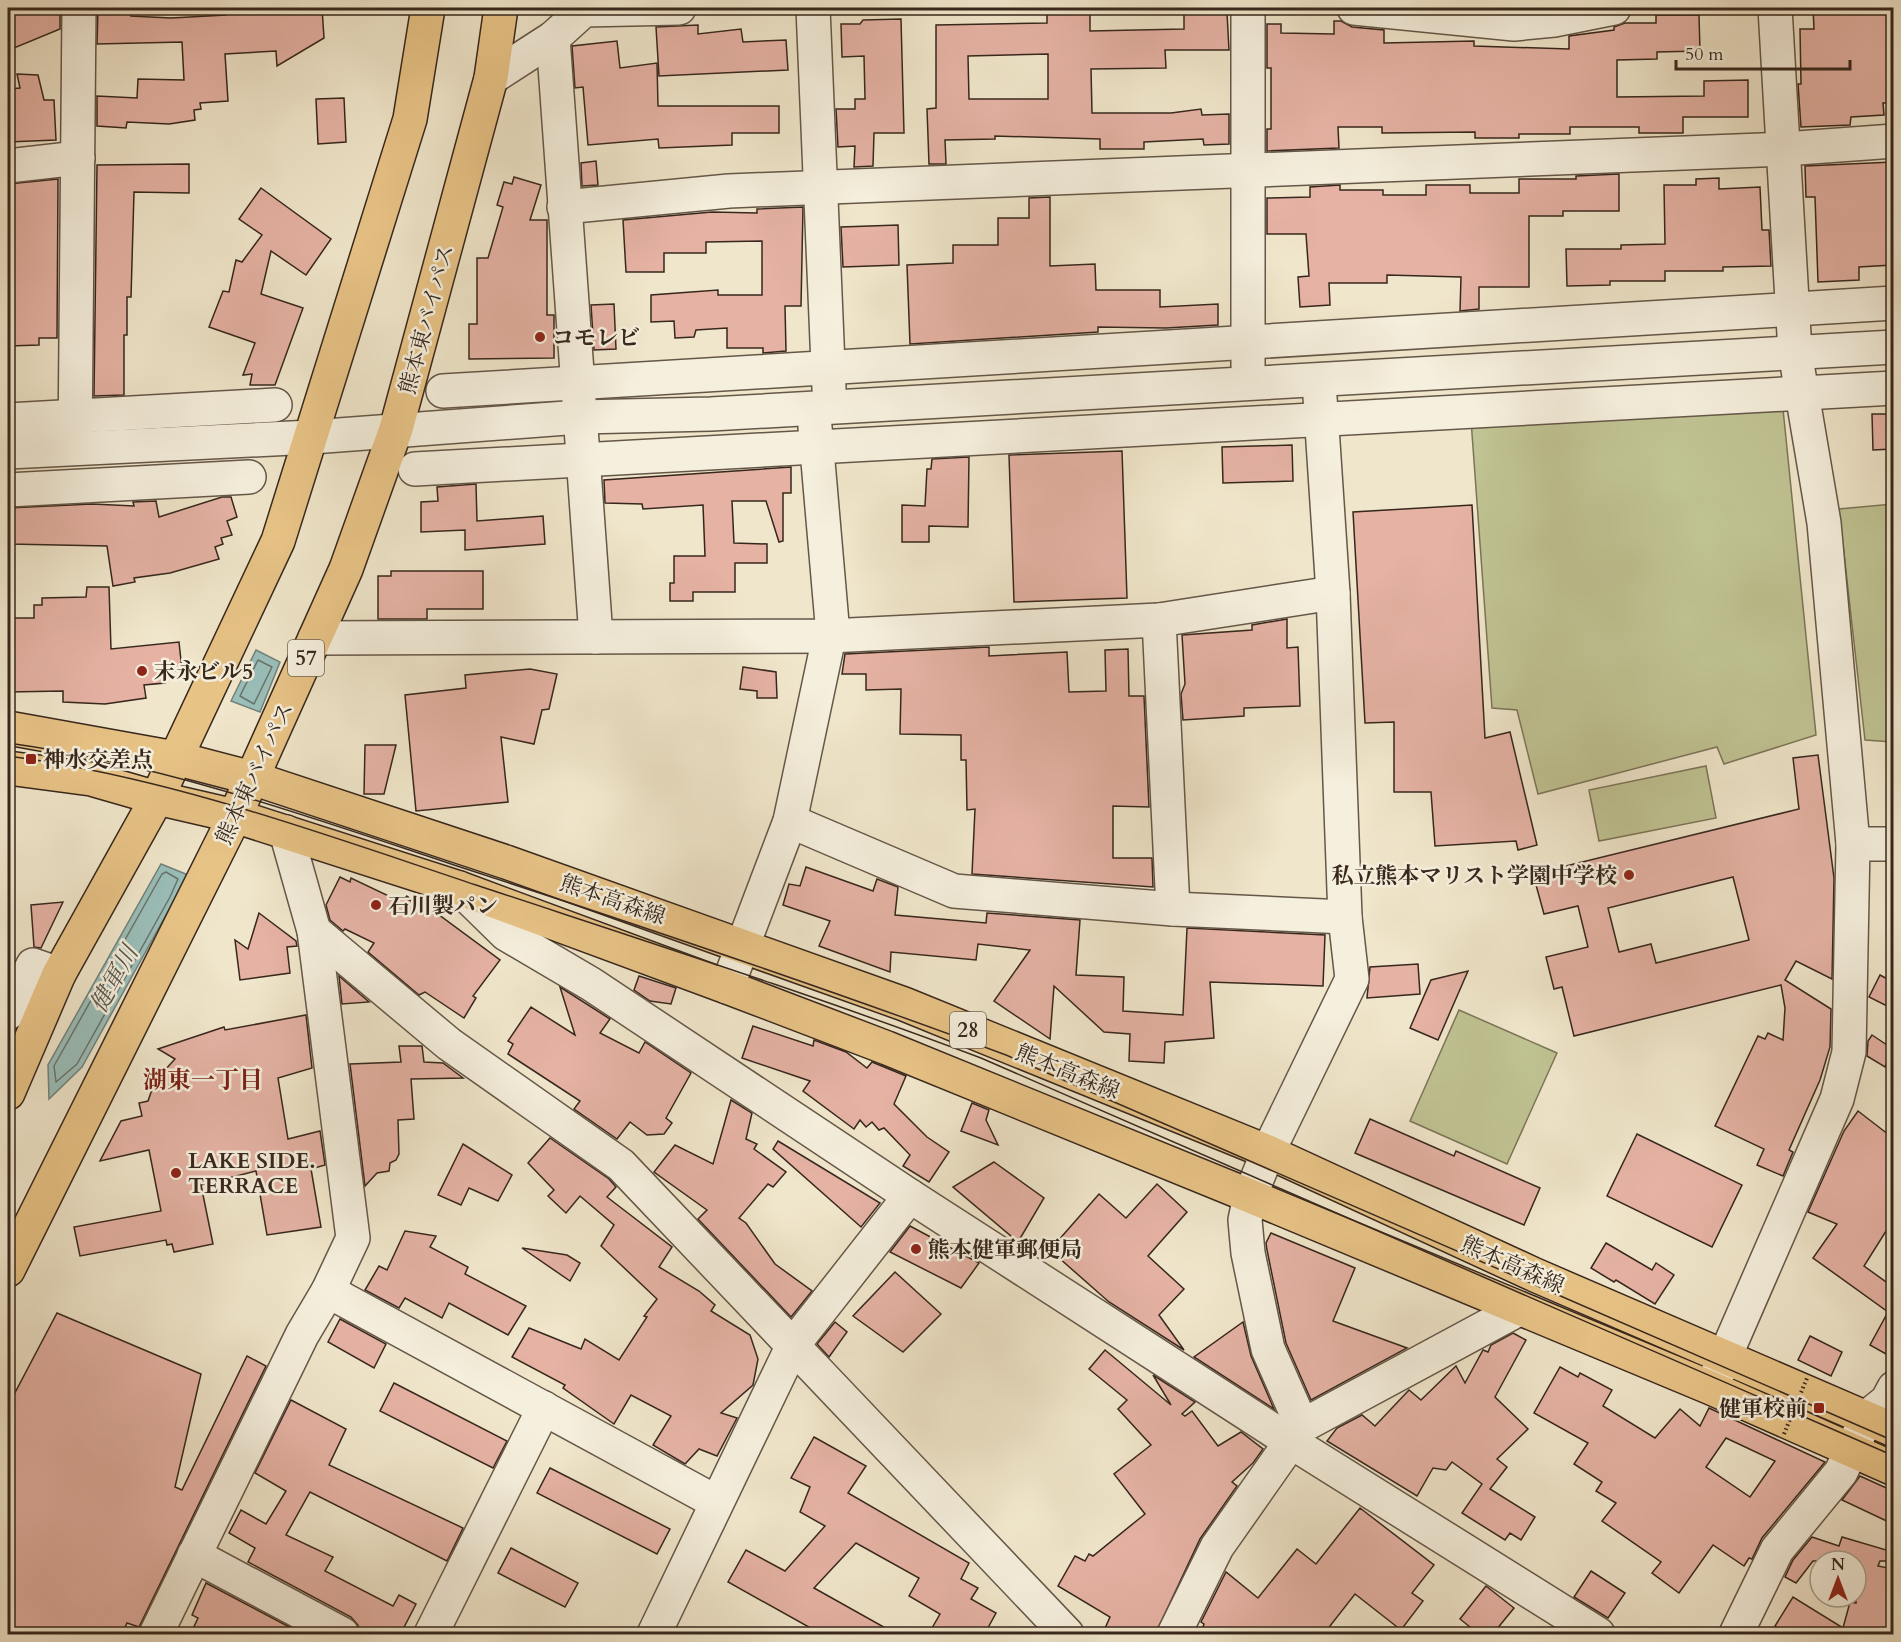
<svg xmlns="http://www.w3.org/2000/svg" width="1901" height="1642" viewBox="0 0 1901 1642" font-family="Cardo,'Noto Serif JP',serif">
  <rect width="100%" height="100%" fill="#f0e6cb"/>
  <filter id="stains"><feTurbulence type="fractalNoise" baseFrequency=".00333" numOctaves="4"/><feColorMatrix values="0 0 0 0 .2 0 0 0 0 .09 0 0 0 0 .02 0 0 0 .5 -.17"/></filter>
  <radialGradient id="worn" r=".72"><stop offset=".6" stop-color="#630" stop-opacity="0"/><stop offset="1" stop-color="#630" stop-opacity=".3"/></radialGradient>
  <g fill="#c0c393" stroke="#7c7558" stroke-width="1.5">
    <polygon points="1783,409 1816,735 1724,764 1717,747 1538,794 1517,710 1492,708 1471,420"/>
    <polygon points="1893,504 1893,742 1865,740 1839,509"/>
    <polygon points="1706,766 1716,818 1599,841 1589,790"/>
    <polygon points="1459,1010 1557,1053 1507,1164 1410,1121"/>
  </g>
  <g fill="#9abfba" stroke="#72827b" stroke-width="1.5">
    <polygon points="256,650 280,662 260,712 231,701"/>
    <polygon points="161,864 188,875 82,1067 49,1099 48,1065"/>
  </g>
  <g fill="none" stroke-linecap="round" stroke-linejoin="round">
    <g stroke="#68736c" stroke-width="1.5">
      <polygon points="258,660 272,667 254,704 240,696"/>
      <polygon points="166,872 178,879 170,897 77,1064 56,1082 54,1066 162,874"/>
    </g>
  </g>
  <g fill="#e5b2a4" stroke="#37271d" stroke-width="1.5" fill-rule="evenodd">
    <polygon points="29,8 60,8 60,29 14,48 8,17 19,10"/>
    <polygon points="226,8 265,8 266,10 322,8 324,38 277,66 276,51 225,54 228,101 200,103 201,109 194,110 195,120 169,124 127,122 126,128 97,126 97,96 137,98 138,79 184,80 182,42 97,44 98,9 131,9 131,16 171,18 226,15"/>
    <path d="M1047,8H1090V31L1184,29V13H1227L1229,50H1165L1166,68L1091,69L1092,113H1171L1201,109L1202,115L1229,114V144L1204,145L1203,139L1144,142V149H1100V139L995,136V139L945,140L946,164H929L927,109L936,108V25L1047,23ZM1048,54V99H969L968,56Z"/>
    <polygon points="1813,8 1893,8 1893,103 1883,103 1884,115 1851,117 1850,125 1801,127 1798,84 1801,84 1800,29 1814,29"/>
    <polygon points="1656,15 1699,15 1700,51 1657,52 1657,59 1617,60 1617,97 1704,96 1704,81 1748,80 1748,117 1683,117 1683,133 1639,133 1639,127 1570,127 1570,134 1519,134 1519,138 1475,138 1475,132 1382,133 1382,127 1338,127 1339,148 1267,151 1267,129 1271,129 1271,68 1267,68 1267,24 1281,24 1281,33 1334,34 1334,21 1341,21 1352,27 1384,30 1384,43 1474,41 1474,46 1569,49 1569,36 1614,30 1614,27 1625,23 1656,23"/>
    <polygon points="901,19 904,133 874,133 873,166 854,167 855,146 838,147 836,109 855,109 855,99 865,99 864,56 842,57 841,24 860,24 863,20"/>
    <polygon points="698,25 698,34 741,29 743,42 786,40 788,70 659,76 656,27"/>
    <polygon points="617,41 620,68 657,63 658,106 779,106 779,133 732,133 732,145 659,148 658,139 588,145 583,87 575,88 572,46"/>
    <polygon points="17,74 38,75 44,100 54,100 56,140 8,142 8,89 20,88"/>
    <polygon points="344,98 346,142 318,144 316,99"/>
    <polygon points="596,161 598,185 582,186 581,163"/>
    <polygon points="1893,162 1893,265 1859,267 1859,280 1818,282 1815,197 1806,197 1805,166"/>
    <polygon points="189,164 189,193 134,192 131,297 127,297 127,335 124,335 124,395 94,396 97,165"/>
    <polygon points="1619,174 1619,211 1563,211 1563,216 1529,216 1529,287 1479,287 1479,309 1460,311 1461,277 1387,275 1387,283 1329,283 1330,305 1300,307 1298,277 1309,276 1306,234 1267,234 1267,198 1310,197 1310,187 1340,185 1340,190 1383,190 1383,195 1426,195 1426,185 1470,185 1470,193 1519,193 1519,179 1576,179 1576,176"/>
    <polygon points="514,177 541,185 530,220 547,220 547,315 554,315 554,358 469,359 469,324 477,324 477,258 488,258 503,207 497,205 504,182 512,184"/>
    <polygon points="1719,178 1719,189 1760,187 1762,230 1769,230 1771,266 1723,267 1723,271 1665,271 1665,281 1610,281 1610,285 1567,286 1566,249 1621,249 1621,245 1665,244 1664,185 1696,185 1696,179"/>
    <polygon points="58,179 57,338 39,338 39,345 8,346 8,184"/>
    <polygon points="261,188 331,239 306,275 271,251 261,294 303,308 275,385 250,385 252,374 243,375 255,343 209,327 223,291 229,292 236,260 242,262 262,235 239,219"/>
    <polygon points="1050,197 1050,266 1095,264 1096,290 1160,290 1160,307 1218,304 1218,325 1166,328 1098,327 1098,332 910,344 907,265 953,263 953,245 998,245 998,218 1029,218 1029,198"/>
    <polygon points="803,207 801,306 785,306 786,351 763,353 763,348 727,348 727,328 696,330 694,337 675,338 674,321 651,322 651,295 718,290 718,295 762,295 762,241 706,242 706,253 664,253 664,272 626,272 623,220 712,212 757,213 757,209"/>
    <polygon points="898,225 899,265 843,267 841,227"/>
    <polygon points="614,304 616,349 594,350 591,305"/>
    <polygon points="1872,414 1893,414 1893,449 1873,450"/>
    <polygon points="1292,445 1293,481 1223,483 1222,447"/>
    <polygon points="1122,451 1127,598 1014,602 1009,455"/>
    <polygon points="969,457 968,527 929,526 929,542 902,542 902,505 925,506 927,469 931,469 932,459"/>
    <polygon points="791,467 791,493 783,493 783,541 779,542 766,501 732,501 734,543 767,544 767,563 735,563 735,592 693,592 693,601 670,601 670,583 674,583 674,556 705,556 703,505 643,509 642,504 605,503 604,480"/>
    <polygon points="476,484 477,521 543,516 545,544 465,550 465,530 421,532 421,502 438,501 437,487"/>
    <polygon points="222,497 231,497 237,517 227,521 232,535 221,538 223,544 215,547 219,559 170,573 134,578 135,582 113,586 107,546 9,544 8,508 92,504 134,506 133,502 156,501 159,517"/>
    <polygon points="1472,505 1485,738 1510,732 1537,845 1518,850 1516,841 1435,846 1431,792 1394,792 1394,722 1365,723 1353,512"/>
    <polygon points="391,571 483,571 483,609 427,609 427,619 378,619 378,576 391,576"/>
    <polygon points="87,587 109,587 111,649 179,642 182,670 164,672 165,683 144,685 146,698 105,704 63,702 63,691 8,692 8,618 34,618 34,605 42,605 42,598 86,597"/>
    <polygon points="1287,619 1287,648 1298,647 1300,706 1244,708 1244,716 1183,720 1181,694 1185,684 1182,635 1252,630 1252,625"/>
    <polygon points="989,647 989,656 1067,652 1069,692 1106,691 1105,650 1128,649 1129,696 1144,696 1149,807 1113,806 1113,858 1152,858 1153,887 972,874 975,809 967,810 966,760 961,760 961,735 900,734 901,689 866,690 866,674 842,674 845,654"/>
    <polygon points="743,667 776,672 777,698 757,698 757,691 740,689"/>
    <polygon points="530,669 557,674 549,709 542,710 534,744 501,737 508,802 416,811 405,695 466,688 465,675"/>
    <polygon points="365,745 396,745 384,794 364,794"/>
    <path d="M1818,755L1834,878L1832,979L1796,961L1785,980L1831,1009L1830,1047L1820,1080L1789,1150L1793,1152L1783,1176L1757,1165L1764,1149L1715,1126L1758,1036L1765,1039L1768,1033L1783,1040L1785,1008L1781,985L1574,1036L1562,987L1554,989L1546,957L1588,947L1578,906L1544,914L1533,874L1799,809L1793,758ZM1733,877L1749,940L1656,963L1651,944L1619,952L1608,908Z"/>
    <polygon points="806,867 873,891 877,879 898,887 895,915 986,923 987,913 1080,920 1076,975 1124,977 1123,1011 1183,1015 1187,928 1325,935 1323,986 1210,982 1214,1038 1165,1042 1164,1063 1129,1061 1130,1034 1104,1032 1054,986 1050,1039 994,1001 1030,950 978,944 976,960 891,952 890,972 819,946 830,921 783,905 789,884 800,886"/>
    <polygon points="340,877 350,882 351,878 399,901 401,896 435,912 500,960 473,996 476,998 464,1018 425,992 419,995 368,952 374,943 345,929 343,931 330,920 326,905"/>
    <polygon points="63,902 41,948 34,947 31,905"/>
    <polygon points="259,913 296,941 297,946 287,947 290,973 240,980 235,940 248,949"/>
    <polygon points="1418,964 1420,994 1367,998 1370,967"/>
    <polygon points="1468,971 1438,1040 1410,1028 1431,980"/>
    <polygon points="1880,975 1893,982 1893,1009 1869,997"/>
    <polygon points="339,976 369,1002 342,1004"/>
    <polygon points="639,976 676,988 671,1004 650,1001 634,990"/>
    <polygon points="560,987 610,1019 600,1033 639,1053 645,1042 691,1073 666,1118 672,1123 664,1134 647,1135 630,1122 617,1139 574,1109 580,1101 508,1054 513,1044 508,1041 531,1007 575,1035"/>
    <polygon points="306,1015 312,1068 278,1078 288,1139 320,1131 325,1165 311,1169 321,1227 267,1235 256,1171 201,1185 213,1244 174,1252 172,1244 167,1245 166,1240 80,1256 74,1227 161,1211 149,1150 100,1161 121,1121 142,1116 139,1103 148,1101 155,1081 175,1059 158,1049 224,1027 225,1030"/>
    <polygon points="753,1026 813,1046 814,1040 846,1052 867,1068 872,1062 906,1076 894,1104 927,1137 949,1152 929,1182 903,1166 910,1155 884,1128 879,1130 872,1122 866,1127 860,1120 854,1129 803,1091 810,1081 742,1058"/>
    <polygon points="1872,1035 1893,1049 1885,1067 1867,1056 1868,1041"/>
    <polygon points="399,1046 422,1046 424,1062 443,1063 463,1078 411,1079 414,1119 398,1120 399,1154 396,1160 390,1163 389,1171 377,1173 365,1186 350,1064 401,1062"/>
    <polygon points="731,1100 752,1113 746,1139 757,1144 754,1149 786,1172 773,1187 768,1184 739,1218 746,1223 775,1264 812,1291 791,1317 698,1219 707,1210 654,1172 675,1145 713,1164"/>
    <polygon points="972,1103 989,1110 986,1120 998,1145 961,1131"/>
    <polygon points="1858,1111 1893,1138 1893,1220 1864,1266 1893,1287 1893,1358 1870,1345 1888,1312 1813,1258 1837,1224 1808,1212 1844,1131"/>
    <polygon points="1370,1119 1454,1156 1456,1151 1540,1188 1524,1225 1355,1153"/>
    <polygon points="1637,1134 1742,1185 1712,1247 1607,1196"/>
    <polygon points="550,1138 609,1179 616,1187 607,1197 672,1247 659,1267 699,1291 715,1305 711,1311 750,1335 758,1359 753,1385 721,1413 737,1418 717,1456 699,1449 685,1464 653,1445 671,1416 631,1395 614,1424 563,1388 565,1385 512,1357 529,1328 581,1349 585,1339 619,1360 647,1317 644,1316 657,1299 601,1246 614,1225 580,1196 566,1213 548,1196 554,1190 528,1163"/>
    <polygon points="778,1141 880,1203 861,1227 773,1149"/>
    <polygon points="463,1144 512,1175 498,1201 469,1188 461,1205 438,1195"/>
    <polygon points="994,1162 1044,1198 1018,1242 953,1187"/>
    <polygon points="1157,1184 1187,1212 1148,1256 1184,1289 1159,1315 1184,1350 1109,1302 1050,1250 1099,1194 1126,1218"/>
    <polygon points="910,1226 979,1263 961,1288 890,1252"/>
    <polygon points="405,1231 436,1236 430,1247 468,1267 465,1274 526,1306 508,1335 449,1303 442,1318 405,1298 399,1308 365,1290 379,1266 387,1270"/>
    <polygon points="1271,1233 1355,1268 1333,1321 1407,1348 1311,1400 1286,1343 1267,1250 1266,1243"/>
    <polygon points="1606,1243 1652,1270 1656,1263 1674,1275 1655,1304 1616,1280 1614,1282 1591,1268"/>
    <polygon points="522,1248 567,1255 580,1263 570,1281"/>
    <polygon points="895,1272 941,1314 903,1352 853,1316"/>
    <polygon points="57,1313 201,1374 175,1487 182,1490 247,1356 266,1366 139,1627 127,1623 122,1635 8,1635 8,1406"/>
    <polygon points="340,1319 386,1344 374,1368 328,1342"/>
    <polygon points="835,1322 847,1332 829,1357 817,1344"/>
    <polygon points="1243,1322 1251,1356 1274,1409 1194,1357"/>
    <polygon points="1513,1333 1526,1340 1495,1397 1528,1429 1497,1459 1507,1467 1490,1489 1535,1517 1521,1540 1510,1533 1505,1540 1462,1513 1482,1484 1452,1462 1446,1470 1433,1468 1417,1496 1327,1441 1337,1428 1362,1415 1375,1426 1409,1390 1421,1400 1456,1366 1465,1383 1483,1350 1488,1352 1491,1345"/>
    <polygon points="1810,1336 1842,1352 1831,1376 1798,1360"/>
    <polygon points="1105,1350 1171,1405 1153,1375 1195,1402 1182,1414 1185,1416 1192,1411 1218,1446 1241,1432 1263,1449 1253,1463 1232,1482 1237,1486 1200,1539 1155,1635 1102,1635 1110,1617 1058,1586 1075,1556 1085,1561 1089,1554 1093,1556 1145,1514 1114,1474 1151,1445 1118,1409 1127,1400 1089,1369"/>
    <path d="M1560,1367L1578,1377L1580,1373L1612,1390L1603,1406L1655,1438L1680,1409L1700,1426L1709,1408L1825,1462L1762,1538L1752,1559L1749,1558L1744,1566L1713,1545L1679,1593L1652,1573L1661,1562L1602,1521L1616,1503L1596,1491L1602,1482L1574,1464L1588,1443L1534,1413ZM1726,1438L1775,1461L1750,1497L1706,1467Z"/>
    <polygon points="394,1383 507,1441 493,1468 380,1411"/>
    <polygon points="291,1400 346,1429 329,1465 463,1528 447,1561 310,1492 286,1535 333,1557 325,1571 393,1606 399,1595 416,1604 400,1635 361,1635 358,1625 351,1617 248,1562 255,1548 229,1533 241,1510 266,1524 286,1491 255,1473"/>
    <polygon points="814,1437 866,1466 848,1493 969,1563 961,1579 978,1588 971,1599 996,1613 984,1635 928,1635 940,1614 909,1596 919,1578 856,1543 814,1588 898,1635 823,1635 728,1582 746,1550 785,1571 825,1526 800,1512 810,1487 791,1478"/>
    <polygon points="550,1468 670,1529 657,1554 537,1493"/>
    <polygon points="1860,1476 1893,1491 1893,1524 1842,1500"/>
    <polygon points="1360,1508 1434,1565 1412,1593 1423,1601 1401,1630 1355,1594 1323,1635 1200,1635 1204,1624 1201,1622 1226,1572 1258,1598 1297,1549 1316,1564"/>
    <polygon points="1812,1537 1839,1546 1842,1537 1893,1552 1893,1561 1880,1561 1878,1566 1893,1569 1893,1635 1788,1635 1775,1626 1793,1597 1843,1628 1850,1602 1856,1603 1856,1561 1813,1561 1796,1583 1785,1577 1793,1560"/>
    <polygon points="511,1548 578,1583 565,1607 498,1573"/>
    <polygon points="1591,1571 1625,1593 1608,1618 1574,1597"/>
    <polygon points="206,1583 297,1631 296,1635 190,1635 198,1618 192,1615"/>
    <polygon points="1486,1586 1514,1608 1492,1635 1480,1635 1460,1619"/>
  </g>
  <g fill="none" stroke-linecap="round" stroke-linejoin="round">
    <defs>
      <g id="minor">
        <polyline points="813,8 829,389"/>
        <polyline points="1248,8 1248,366"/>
        <polyline points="1354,8 1514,24 1554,20 1614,8"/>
        <polyline points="553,38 596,637"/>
        <polyline points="491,78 553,38 584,10 679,8"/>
        <polyline points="8,166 78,158"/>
        <polyline points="564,207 729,191 1784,149 1894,141"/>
        <polyline points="443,391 1894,303"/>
        <polyline points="8,420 275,405"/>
        <polyline points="75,447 79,8"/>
        <polyline points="8,452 312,437 580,417 711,414 1894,347"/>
        <polyline points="415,469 1894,388"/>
        <polyline points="8,490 249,477"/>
        <polyline points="1159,620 1173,909"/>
        <polyline points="315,638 829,636 1159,620 1333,593"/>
        <polyline points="790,821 954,891 1173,909 1345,917"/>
        <polyline points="1853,844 1894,844"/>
        <polyline points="459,888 506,934 591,984 910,1196 1291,1442 1598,1634"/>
        <polyline points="314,931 449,1044 621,1165 1067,1634"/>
        <polyline points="727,987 790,821 832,623 815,427"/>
        <polyline points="8,1013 33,965 59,974"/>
        <polyline points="328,1291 716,1502"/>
        <polyline points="1713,1384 1837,1099 1849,1052 1853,844 1824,523 1795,352 1775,8"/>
        <polyline points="1302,1426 1268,1349 1248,1253 1245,1220 1250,1196 1268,1152 1352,979 1345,917 1333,593 1320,397"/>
        <polyline points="194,1555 342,1634"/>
        <polyline points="156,1634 302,1335 328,1291 353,1238 314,931 286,832"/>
        <polyline points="431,1634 544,1408"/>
        <polyline points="654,1634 793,1345 910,1196"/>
        <polyline points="1174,1634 1217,1547 1302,1426 1519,1309"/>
        <polyline points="1736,1634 1777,1550 1841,1472 1867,1417 1887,1401 1894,1388"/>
      </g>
      <g id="major">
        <polyline points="8,728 175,758 252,778 506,862 904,1004 1268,1152 1535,1275 1894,1430"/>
        <polyline points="8,768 91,779 157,798 235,816 459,888 727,987 887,1048 1250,1196 1711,1388 1894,1469"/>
      </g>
      <g id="highway">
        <polyline points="8,1093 59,974 157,798 278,541 410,119 428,8"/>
        <polyline points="8,1270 235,816 346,569 396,429 491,78 501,8"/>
      </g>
    </defs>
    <use href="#minor" stroke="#655748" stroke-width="36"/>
    <use href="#major" stroke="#37271d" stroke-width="36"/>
    <use href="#highway" stroke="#37271d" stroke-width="36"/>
    <use href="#minor" stroke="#f5efdd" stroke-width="33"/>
    <use href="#major" stroke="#e8c386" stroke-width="33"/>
    <use href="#highway" stroke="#e8c386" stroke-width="33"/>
    <g stroke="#37271d" stroke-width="1.5">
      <path d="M8,743C161,764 307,816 454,865C639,925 823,987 1006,1055L1894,1441"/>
      <path d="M8,756C169,777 323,834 476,885C645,941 814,995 981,1058L1894,1456"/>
    </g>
    <polyline stroke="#37271d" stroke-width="4" stroke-dasharray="1.5 3" stroke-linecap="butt" points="1784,1434 1807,1378"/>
  </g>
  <g fill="#8f2418" stroke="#f5efdd" stroke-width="2">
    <circle cx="540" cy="337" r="6"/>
    <circle cx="142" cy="671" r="6"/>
    <rect x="25" y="753" width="12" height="12" rx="3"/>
    <circle cx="1629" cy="875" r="6"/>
    <circle cx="376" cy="905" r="6"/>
    <circle cx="176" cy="1173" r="6"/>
    <circle cx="916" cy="1249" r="6"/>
    <rect x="1813" y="1402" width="12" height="12" rx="3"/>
  </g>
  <g text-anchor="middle" stroke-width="5" stroke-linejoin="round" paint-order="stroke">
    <g fill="#f5efdd" stroke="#706357" stroke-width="1.5">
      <rect x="288" y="640" width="36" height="36" rx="4.5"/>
      <rect x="950" y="1012" width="36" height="36" rx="4.5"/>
    </g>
    <g font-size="21" font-weight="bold" fill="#37271d">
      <text x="306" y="665">57</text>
      <text x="968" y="1037">28</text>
    </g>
    <g font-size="22" fill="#37271d" stroke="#f5efdd">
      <text transform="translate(426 319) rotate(-75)" y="8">熊本東バイパス</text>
      <text transform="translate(254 773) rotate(-65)" y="8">熊本東バイパス</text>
      <text transform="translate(613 899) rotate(19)" y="8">熊本高森線</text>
      <text transform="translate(1068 1071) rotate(22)" y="8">熊本高森線</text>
      <text transform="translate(1513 1264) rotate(24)" y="8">熊本高森線</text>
    </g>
    <g font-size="22" font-weight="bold" fill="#37271d" stroke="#f5efdd" text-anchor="start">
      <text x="552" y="345">コモレビ</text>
      <text x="154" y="679">末永ビル5</text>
      <text x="43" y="767">神水交差点</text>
      <text x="1617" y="883" text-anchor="end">私立熊本マリスト学園中学校</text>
      <text x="388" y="913">石川製パン</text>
      <text x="188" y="1168">LAKE SIDE.<tspan x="188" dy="25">TERRACE</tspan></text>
      <text x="928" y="1257">熊本健軍郵便局</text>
      <text x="1807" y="1416" text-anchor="end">健軍校前</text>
    </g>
    <g font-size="24" font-style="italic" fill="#55554c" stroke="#f5efdd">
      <text transform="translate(114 979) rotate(-61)" y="8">健軍川</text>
    </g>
    <g font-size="24" font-weight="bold" fill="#7a1f14" stroke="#f5efdd">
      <text x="203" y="1088">湖東一丁目</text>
    </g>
  </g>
  <rect width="1901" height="1642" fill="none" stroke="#f0e6cb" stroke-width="30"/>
  <rect x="9" y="9" width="1883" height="1624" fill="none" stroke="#37271d" stroke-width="3"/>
  <rect x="15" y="15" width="1871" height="1612" fill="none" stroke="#37271d" stroke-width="1.5"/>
  <g transform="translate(1838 1579)"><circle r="28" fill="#f5efdd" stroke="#a99f90" stroke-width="1.5"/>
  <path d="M0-4.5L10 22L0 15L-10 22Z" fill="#8f2418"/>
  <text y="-9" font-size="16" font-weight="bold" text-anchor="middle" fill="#37271d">N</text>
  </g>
  <path d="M1676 60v9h174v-9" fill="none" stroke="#37271d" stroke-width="3"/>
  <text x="1685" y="60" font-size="18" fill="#37271d" stroke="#f5efdd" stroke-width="4.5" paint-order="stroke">50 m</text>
  <rect width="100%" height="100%" filter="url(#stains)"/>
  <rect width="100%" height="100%" fill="url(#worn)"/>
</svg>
